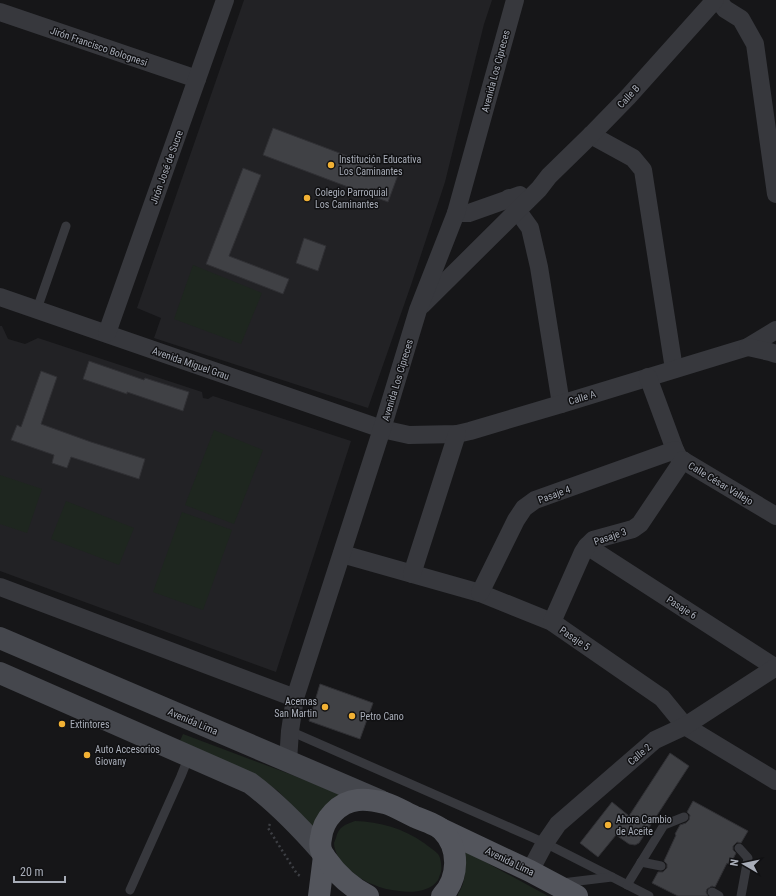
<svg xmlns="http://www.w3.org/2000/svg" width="776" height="896" viewBox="0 0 776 896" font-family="'Roboto Condensed',sans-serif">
  <rect width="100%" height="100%" fill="#161618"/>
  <g fill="#222225">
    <polygon points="244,0 492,0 484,24 445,182 411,285 368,408 154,338 161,318 137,308"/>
    <polygon points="0,326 2,326 8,339 25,344 38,338 202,392 203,398 208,399 213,396 351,441 276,672 0,571"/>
  </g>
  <g fill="#1e261f">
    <polygon points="193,265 262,293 241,344 174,319"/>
    <polygon points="214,430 263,450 234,524 185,505"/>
    <polygon points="0,475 42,489 27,533 0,524"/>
    <polygon points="66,501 134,528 119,565 51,539"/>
    <polygon points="182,512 232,530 203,610 153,592"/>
    <polygon points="183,734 287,773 340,794 314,828 278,791 264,781 179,743"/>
    <path d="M355,821C380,822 403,828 424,843C428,846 434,850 438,854C441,858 442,867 441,872C440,874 439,878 438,880C430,892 411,893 399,891C389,890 381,888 372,884C358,879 334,860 334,843C334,843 336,838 336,838C338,827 346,824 355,821Z"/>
    <path d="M465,851L548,896H458V894C467,881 465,866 465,851Z"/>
  </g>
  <g fill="#404145" stroke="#303034">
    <polygon points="273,128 398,175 388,202 263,155"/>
    <polygon points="243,168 261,175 229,256 289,279 283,294 206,264"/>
    <polygon points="304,238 326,246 318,271 296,263"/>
    <polygon points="89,361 144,380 145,378 189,392 183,411 127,392 127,394 83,379"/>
    <polygon points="41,371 57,377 41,424 91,442 145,459 139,479 71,457 67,468 52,463 54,455 11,440 17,425 21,427"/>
    <polygon points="320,684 373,703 360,739 309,721"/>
    <polygon points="670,753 689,766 639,843 635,845 629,844 616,835 598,857 580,843 612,802 629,816"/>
    <polygon points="693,801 748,831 741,843 737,842 733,846 733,850 736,853 730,865 727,863 715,887 712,886 707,889 706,892 708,896 678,896 652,883 658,872 663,872 667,868 667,864 664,861 676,835 675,834 680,825 686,823 689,820 690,815 687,812"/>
  </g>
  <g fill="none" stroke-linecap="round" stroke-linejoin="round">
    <polyline stroke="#3d3f44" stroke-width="2.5" stroke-dasharray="2 3" stroke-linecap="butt" points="270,824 268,828 297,874 302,877"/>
    <g stroke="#37383d" stroke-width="9">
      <polyline points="37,309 66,226"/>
      <polyline points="290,731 545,843 612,877 649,896"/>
      <polyline points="739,848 748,858 741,896"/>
      <polyline points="641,862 661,866"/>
      <polyline points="562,883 612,877"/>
      <polyline points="627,885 664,825 684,817"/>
      <polyline points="130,890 181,776 189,756"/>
      <polyline points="712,892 719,896"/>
    </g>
    <g stroke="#37383d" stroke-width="18">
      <polyline points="718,0 725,9 741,19 755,44 776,194"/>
      <polyline points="0,12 197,79"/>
      <polyline points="591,135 633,158 643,170 674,369"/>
      <polyline points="509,198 517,210 530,228 539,267 561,404"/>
      <polyline points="456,213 469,213 520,195"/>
      <polyline points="0,297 382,429 409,435 457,434 470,431 561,404 748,347 776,330"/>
      <polyline points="422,305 539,189 549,176 591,135 628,97 715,0"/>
      <polyline points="107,333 225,0"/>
      <polyline points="748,347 770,352 776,354"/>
      <polyline points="648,377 675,450 679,458 776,516"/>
      <polyline points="587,546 776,668"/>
      <polyline points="342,554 480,593 552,622 662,698 685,726 776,781"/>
      <polyline points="412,574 457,434"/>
      <polyline points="0,587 295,698"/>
      <polyline points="480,593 516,520 524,508 535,500 675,450"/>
      <polyline points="552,622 583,552 587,546 593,540 633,529 640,524 683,460"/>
      <polyline points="288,761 290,731 295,698 382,429 418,310 456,213 515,0"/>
      <polyline points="530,871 545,843 558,824 655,740 685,726 776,667"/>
    </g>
    <g stroke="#45474d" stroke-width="22">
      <polyline points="0,638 381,801"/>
      <path d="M0,673L250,783C277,803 299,826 321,851"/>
    </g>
    <g stroke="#53555c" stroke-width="22">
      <polyline points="441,829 530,871 577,896"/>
      <polyline points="319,896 324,856"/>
      <path d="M368,896C351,887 338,876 327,860C325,857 322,854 321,850C320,846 320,842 321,838C323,819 339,802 358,800C366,799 377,801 385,803C395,806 406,813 415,817C423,820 437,825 442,830C460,848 459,878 442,896"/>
    </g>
  </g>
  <g fill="#f2b134" stroke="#111113" stroke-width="1.5">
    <circle cx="331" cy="165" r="4"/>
    <circle cx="307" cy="198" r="4"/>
    <circle cx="325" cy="707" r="4"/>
    <circle cx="352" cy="716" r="4"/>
    <circle cx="62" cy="724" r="4"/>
    <circle cx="87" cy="755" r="4"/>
    <circle cx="608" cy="825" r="4"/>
  </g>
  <g text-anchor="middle" stroke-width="3" stroke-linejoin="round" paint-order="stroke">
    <g font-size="10" fill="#a8adb8" stroke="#111113">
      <text transform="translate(99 46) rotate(19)" y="4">Jirón Francisco Bolognesi</text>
      <text transform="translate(495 71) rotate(-75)" y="4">Avenida Los Cipreces</text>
      <text transform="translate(628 96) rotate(-47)" y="4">Calle B</text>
      <text transform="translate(166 167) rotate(-70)" y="4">Jirón José de Sucre</text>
      <text transform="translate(191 363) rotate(19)" y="4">Avenida Miguel Grau</text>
      <text transform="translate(397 380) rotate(-73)" y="4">Avenida Los Cipreces</text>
      <text transform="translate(582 397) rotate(-17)" y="4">Calle A</text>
      <text transform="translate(721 483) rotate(31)" y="4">Calle César Vallejo</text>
      <text transform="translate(554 494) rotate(-20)" y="4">Pasaje 4</text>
      <text transform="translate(610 536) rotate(-19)" y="4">Pasaje 3</text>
      <text transform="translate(682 607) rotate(33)" y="4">Pasaje 6</text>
      <text transform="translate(575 638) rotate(34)" y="4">Pasaje 5</text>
      <text transform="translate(193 721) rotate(23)" y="4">Avenida Lima</text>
      <text transform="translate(639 754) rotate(-41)" y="4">Calle 2</text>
      <text transform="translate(510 861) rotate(26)" y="4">Avenida Lima</text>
    </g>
    <g font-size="10" fill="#a8adb8" stroke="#111113" text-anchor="start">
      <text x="339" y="163">Institución Educativa<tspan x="339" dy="12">Los Caminantes</tspan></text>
      <text x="315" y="196">Colegio Parroquial<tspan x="315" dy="12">Los Caminantes</tspan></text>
      <text x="317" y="705" text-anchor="end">Acemas<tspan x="317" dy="12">San Martin</tspan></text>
      <text x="360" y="720">Petro Cano</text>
      <text x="70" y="728">Extintores</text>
      <text x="95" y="753">Auto Accesorios<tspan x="95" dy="12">Giovany</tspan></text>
      <text x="616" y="823">Ahora Cambio<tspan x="616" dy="12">de Aceite</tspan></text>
    </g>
  </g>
  <g transform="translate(744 864) rotate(279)" stroke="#111113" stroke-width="3" paint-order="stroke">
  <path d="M0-3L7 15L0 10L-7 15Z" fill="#a8adb8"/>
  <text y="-6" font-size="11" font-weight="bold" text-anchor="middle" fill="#a8adb8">N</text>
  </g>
  <path d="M14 876v6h51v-6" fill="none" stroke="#a8adb8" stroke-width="2"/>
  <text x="20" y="876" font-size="12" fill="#a8adb8" stroke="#111113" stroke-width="3" paint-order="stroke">20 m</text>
</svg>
